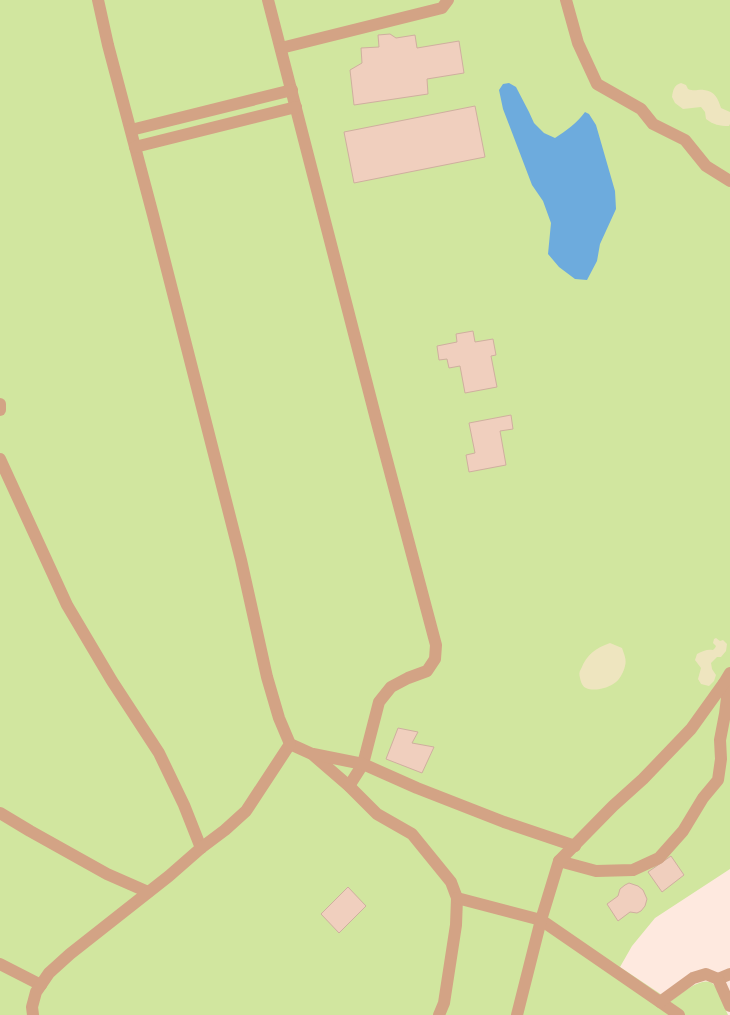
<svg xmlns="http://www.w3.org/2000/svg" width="730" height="1015" viewBox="0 0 730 1015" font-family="'Playfair Display',serif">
  <rect width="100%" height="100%" fill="#fee9df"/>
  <path fill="#d1e69f" d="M0,0H730V869L655,918L632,946L620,967L671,1001C680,995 705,972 715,986C720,994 724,1006 728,1015H0Z"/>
  <g fill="#eee5bf">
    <path d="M681,83L686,85L688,89C695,92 698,89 704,90C715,91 718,99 721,108L730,112V124L729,126C719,126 714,125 706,119L705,112L701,107L683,109L675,103L672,97C673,90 674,85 681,83Z"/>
    <path d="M716,638L720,641L723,640L727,644L726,651L721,657H717L711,663L712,669L716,675L714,681L709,686L701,684L698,679L701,668L695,660L697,654C703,651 707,649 713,650L715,648L716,646L713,643L714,639Z"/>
    <path d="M610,643L622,648C624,654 627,660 625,666C624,671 620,679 616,682C609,688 594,692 586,688C582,686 581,682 580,678C579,674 579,672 581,669C587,654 596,648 610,643Z"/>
  </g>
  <path fill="#6dabdd" d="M509,83L516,87L529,112L534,123L544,133L555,138C566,131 577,123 585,112L589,114L596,125L615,191L616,209L600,244L597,261L587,280L575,279L559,267L548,254L551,223L543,201L532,185L503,109L499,90L503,84Z"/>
  <g fill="#f0cfbe" stroke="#cfaf9f">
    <polygon points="390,34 396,38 415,35 417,48 459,41 464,73 427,79 428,94 354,105 350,70 362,63 361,48 379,47 378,35"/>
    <polygon points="475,106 485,157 354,183 344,132"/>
    <polygon points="473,331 475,342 493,339 496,355 491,356 497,387 465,393 460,366 449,368 447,359 439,360 437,346 457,342 456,334"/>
    <polygon points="511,415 513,429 500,431 506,465 469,472 466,455 475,453 469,423"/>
    <polygon points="398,728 418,732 412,743 434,747 422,773 386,759"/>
    <polygon points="671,856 684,875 662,892 648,872"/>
    <polygon points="629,883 638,886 643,890 647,899 645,906 641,911 637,913 630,912 618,921 607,904 618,896 620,889 625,885"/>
    <polygon points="348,887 366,906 339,933 321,914"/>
  </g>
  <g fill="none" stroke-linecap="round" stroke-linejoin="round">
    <g stroke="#d3a385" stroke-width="12">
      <polyline points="98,0 108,45 153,215 241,560 267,677 279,718 290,744 312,754 349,786 377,814 412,834 451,882 457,898 456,925 444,1003 439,1015"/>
      <polyline points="268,0 376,419 436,645 435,659 427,671 408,678 391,687 379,702 363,764 349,786"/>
      <polyline points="566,0 578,43 597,84 641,109 653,124 685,140 706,166 730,181"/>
      <polyline points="281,48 442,8 448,0"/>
      <polyline points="131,130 292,90"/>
      <polyline points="135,147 296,107"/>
      <polyline points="0,404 0,410"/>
      <polyline points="0,459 67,605 112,681 159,753 184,805 201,848"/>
      <polyline points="313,754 363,764 417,788 504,822 575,846"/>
      <polyline points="0,813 30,831 107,874 148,892"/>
      <polyline points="559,861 596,871 633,870 659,858 683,831 703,798 718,780 721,759 720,740 725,714 727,698 724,683"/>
      <polyline points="457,898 541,920 679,1015"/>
      <polyline points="0,964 41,985"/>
      <polyline points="718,979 730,974"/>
      <polyline points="660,1002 693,978 706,974 718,979 730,1006"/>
      <polyline points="33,1015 32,1007 36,992 49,973 70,954 169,876 201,848 225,830 246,811 290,744"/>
      <polyline points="517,1015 541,920 559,861 613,806 643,779 691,729 724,683 730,673"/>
    </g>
  </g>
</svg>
